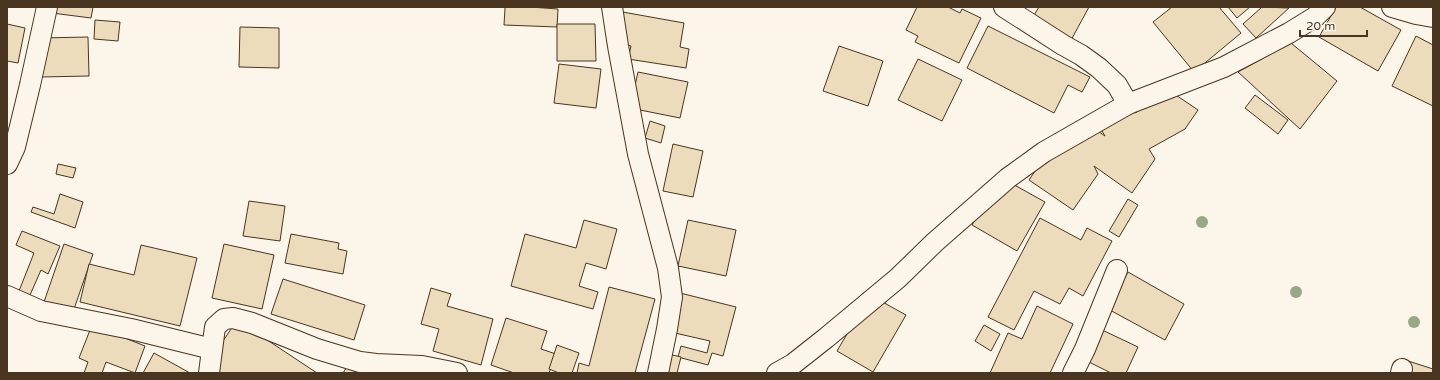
<svg xmlns="http://www.w3.org/2000/svg" width="1440" height="380" viewBox="0 0 1440 380" font-family="'Varela Round',sans-serif">
  <rect width="100%" height="100%" fill="#fbf6e9"/>
  <g fill="#ecdcbc" stroke="#4a3520">
    <polygon points="53,7 93,7 91,18 52,13"/>
    <polygon points="504,7 530,7 558,9 557,27 504,25 505,8"/>
    <polygon points="917,7 948,7 960,13 962,9 981,18 959,63 915,42 918,36 906,30"/>
    <polygon points="1039,7 1089,7 1070,42 1031,20"/>
    <polygon points="1172,7 1219,7 1241,33 1194,72 1153,22"/>
    <polygon points="1228,7 1250,7 1237,18"/>
    <polygon points="1262,7 1289,8 1256,38 1243,24"/>
    <polygon points="1336,7 1360,7 1401,30 1378,71 1319,37"/>
    <polygon points="617,11 684,23 680,47 689,49 686,68 628,59 631,46 612,42"/>
    <polygon points="95,20 120,22 118,41 94,39"/>
    <polygon points="7,24 25,28 18,63 7,61"/>
    <polygon points="557,24 595,24 596,61 557,61"/>
    <polygon points="988,26 1090,77 1082,92 1068,85 1054,113 967,68"/>
    <polygon points="240,27 279,28 279,68 239,67"/>
    <polygon points="1416,36 1433,45 1433,106 1392,86"/>
    <polygon points="88,37 89,76 40,77 39,38"/>
    <polygon points="1291,43 1337,81 1300,129 1238,72"/>
    <polygon points="839,46 883,61 868,106 823,91"/>
    <polygon points="918,59 962,80 942,121 898,100"/>
    <polygon points="559,64 601,69 596,108 554,103"/>
    <polygon points="638,72 688,82 680,118 630,108"/>
    <polygon points="1167,89 1198,110 1185,129 1149,149 1155,159 1132,193 1094,166 1098,174 1073,210 1029,180 1056,140 1087,124 1105,136 1097,123 1126,106 1136,113 1144,101"/>
    <polygon points="1255,95 1288,120 1278,134 1245,108"/>
    <polygon points="650,121 665,126 661,143 645,138"/>
    <polygon points="673,144 703,151 693,197 663,191"/>
    <polygon points="58,164 76,168 73,178 56,174"/>
    <polygon points="1000,177 1045,202 1017,251 972,225"/>
    <polygon points="60,194 83,202 75,228 31,212 33,207 54,214"/>
    <polygon points="1128,199 1138,205 1119,237 1109,231"/>
    <polygon points="249,201 285,206 280,241 243,236"/>
    <polygon points="1040,218 1081,240 1087,228 1112,241 1083,296 1069,288 1060,304 1034,291 1014,330 988,317"/>
    <polygon points="584,220 617,229 606,269 586,263 579,286 598,292 593,309 511,286 525,234 576,248"/>
    <polygon points="688,220 736,230 726,276 678,266"/>
    <polygon points="22,231 60,246 48,274 41,270 30,295 19,291 34,253 16,245"/>
    <polygon points="291,234 339,243 338,249 347,251 343,274 285,263"/>
    <polygon points="64,244 93,254 73,312 44,302"/>
    <polygon points="224,244 274,255 262,309 212,298"/>
    <polygon points="141,245 197,258 180,326 80,302 89,264 134,275"/>
    <polygon points="1128,272 1184,304 1165,340 1108,309"/>
    <polygon points="283,279 365,305 354,340 271,314"/>
    <polygon points="609,287 655,299 635,373 577,373 579,363 589,366"/>
    <polygon points="431,288 451,294 447,306 493,319 481,365 433,351 439,329 421,324"/>
    <polygon points="676,292 736,307 723,356 712,353 708,365 678,357 681,346 707,353 710,341 666,331"/>
    <polygon points="870,295 906,315 873,372 837,351"/>
    <polygon points="1037,306 1073,324 1050,373 990,373 1008,333 1022,339"/>
    <polygon points="506,318 547,331 541,349 556,354 549,373 514,373 491,365"/>
    <polygon points="237,320 317,373 206,373 203,371"/>
    <polygon points="92,325 145,346 135,373 106,362 102,373 84,373 88,362 79,358"/>
    <polygon points="984,325 1000,334 991,351 975,341"/>
    <polygon points="1100,329 1138,347 1126,373 1111,373 1085,360"/>
    <polygon points="557,345 579,353 572,373 559,373 549,369"/>
    <polygon points="154,353 190,373 143,373"/>
    <polygon points="664,353 681,357 677,373 659,373"/>
    <polygon points="353,357 377,373 343,373"/>
    <polygon points="1402,359 1433,369 1433,373 1398,373"/>
  </g>
  <g fill="none" stroke-linecap="round" stroke-linejoin="round">
    <defs>
      <g id="street">
        <polyline points="612,7 618,46 638,154 668,268 672,297 667,329 658,373"/>
        <polyline points="1004,7 1063,45 1081,55 1099,68 1117,85 1128,104"/>
        <polyline points="1392,7 1416,14 1433,17"/>
        <polyline points="7,164 15,147 30,85 47,7"/>
        <polyline points="7,296 41,311 131,329 212,349"/>
        <polyline points="209,373 215,327 224,319 233,318 252,323 317,349 360,362 376,364 422,366 457,373"/>
        <polyline points="777,373 793,364 826,338 898,278 935,242 1008,178 1044,152 1128,104 1224,67 1289,33 1315,17 1325,7"/>
        <polyline points="1073,373 1085,349 1117,270"/>
        <polyline points="1401,373 1402,369"/>
      </g>
    </defs>
    <use href="#street" stroke="#4a3520" stroke-width="22"/>
    <use href="#street" stroke="#fbf6e9" stroke-width="20"/>
  </g>
  <g fill="#96a887">
    <circle cx="1202" cy="222" r="6"/>
    <circle cx="1296" cy="292" r="6"/>
    <circle cx="1414" cy="322" r="6"/>
  </g>
  <rect width="1440" height="380" fill="none" stroke="#4a3520" stroke-width="16"/>
  <path d="M1300 30v6h67v-6" fill="none" stroke="#4a3520" stroke-width="2"/>
  <text x="1306" y="30" font-size="12" fill="#4a3520" stroke="#fbf6e9" stroke-width="3" paint-order="stroke">20 m</text>
</svg>
